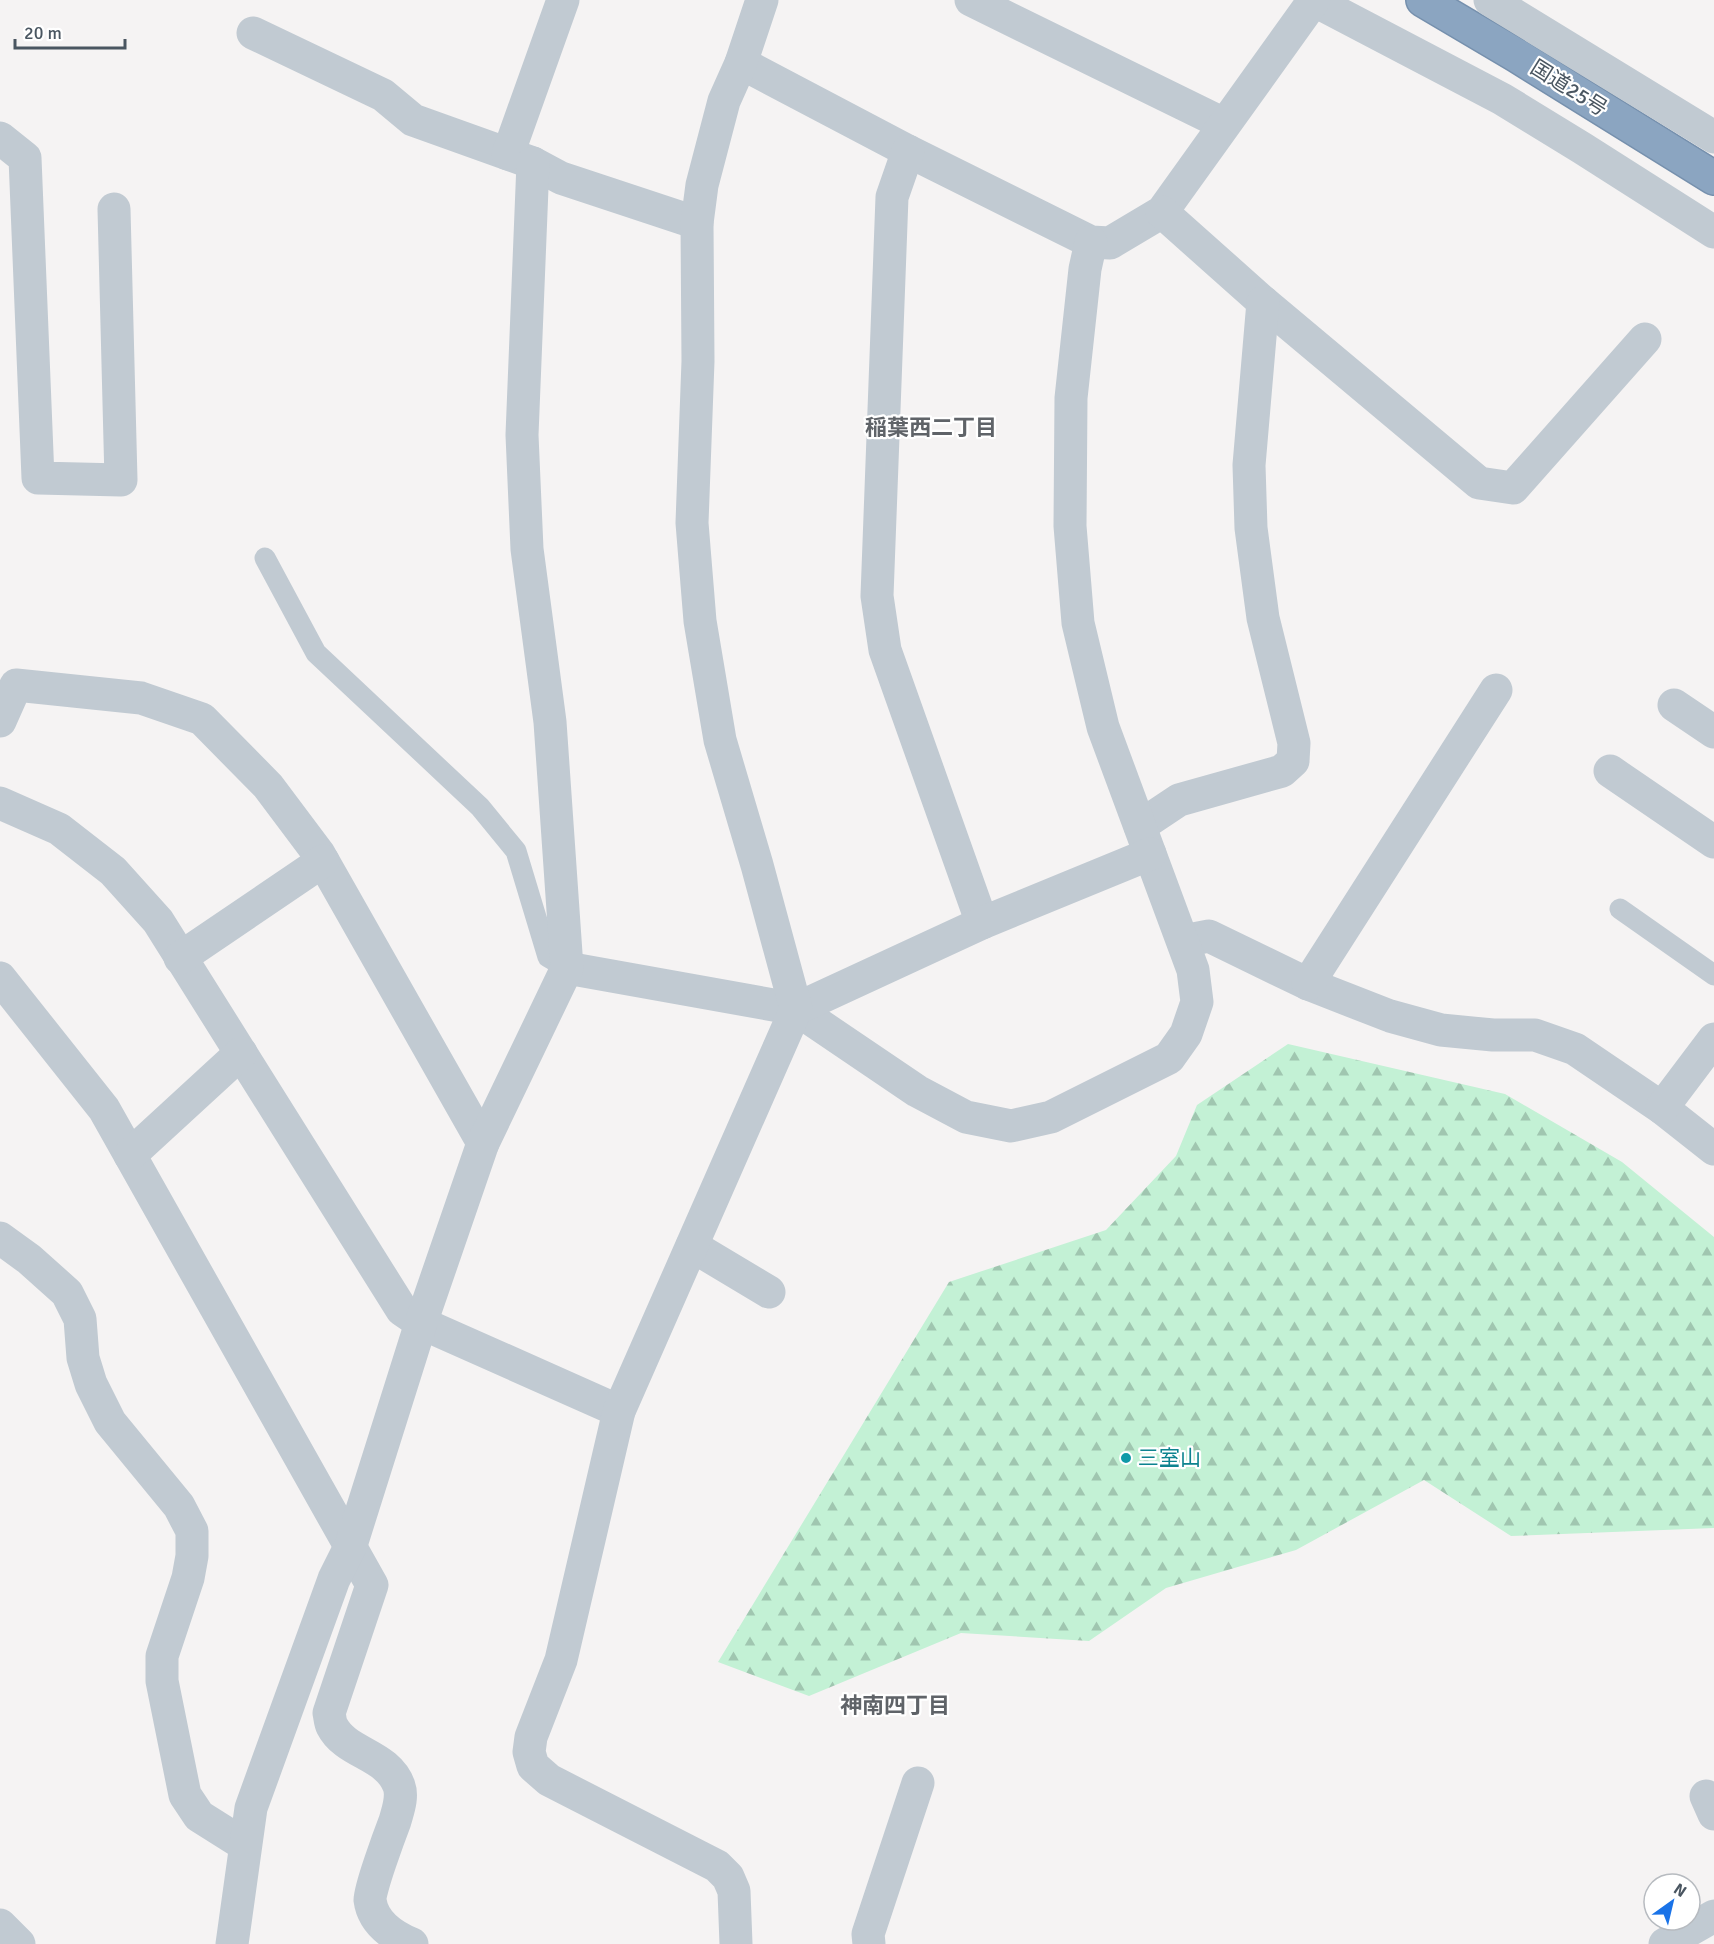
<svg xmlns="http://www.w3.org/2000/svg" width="1714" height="1944" viewBox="0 0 1714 1944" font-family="Signika,'Noto Sans JP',sans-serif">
  <defs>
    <pattern id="forest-firs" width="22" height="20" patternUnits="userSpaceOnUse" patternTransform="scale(1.5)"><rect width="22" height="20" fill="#c3f1d5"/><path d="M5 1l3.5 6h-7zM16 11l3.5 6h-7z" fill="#a0c6b0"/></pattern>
  </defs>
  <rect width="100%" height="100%" fill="#f5f3f3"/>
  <polygon fill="url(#forest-firs)" points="1288,1044 1505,1094 1622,1162 1714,1237 1714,1528 1511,1536 1424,1480 1296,1550 1166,1588 1089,1641 961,1633 809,1696 718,1662 949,1282 1106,1230 1176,1156 1197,1105"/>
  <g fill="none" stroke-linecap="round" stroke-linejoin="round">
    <defs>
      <polyline id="highway" points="1423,0 1516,55 1714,178"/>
    </defs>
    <use href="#highway" stroke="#7690ad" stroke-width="36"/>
    <g stroke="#c1cad2" stroke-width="21">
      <polyline points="265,558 316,653 480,807 516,851 548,957 567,968"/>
      <polyline points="1620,909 1714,975"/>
    </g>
    <g stroke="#c1cad2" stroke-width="33">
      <polyline points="971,0 1224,124"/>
      <polyline points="1313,0 1502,99 1582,148 1714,232"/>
      <polyline points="1490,0 1714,137"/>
      <polyline points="253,33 383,95 413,120 533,163 561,178 697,223"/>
      <polyline points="741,63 908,151 1091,242 1110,243 1162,212 1314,0"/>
      <polyline points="0,138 25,158 38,478 121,480 114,209"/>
      <polyline points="908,151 892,197 877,596 885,650 982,923"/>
      <polyline points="508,154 563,0"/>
      <polyline points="1162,212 1263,302 1479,483 1513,488 1645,339"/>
      <polyline points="1674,705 1714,732"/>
      <polyline points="0,721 16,685 141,698 202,719 268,786 319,854 483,1143"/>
      <polyline points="1610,771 1714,842"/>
      <polyline points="0,803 59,829 113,871 158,921 402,1310 421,1323 619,1411"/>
      <polyline points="1140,826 1179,800 1282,771 1293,761 1294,743 1263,618 1251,528 1249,465 1263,302"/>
      <polyline points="1183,941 1209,936 1308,984 1390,1016 1441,1030 1493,1035 1535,1035 1575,1049 1662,1108 1714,1149"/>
      <polyline points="180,958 323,861"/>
      <polyline points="567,968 796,1009 917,1091 966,1117 1011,1126 1051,1117 1169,1058 1186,1034 1197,1002 1193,970 1103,727 1078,623 1070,526 1071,398 1085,269 1091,242"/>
      <path d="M0,978L104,1109L372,1585L329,1713C330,1717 330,1722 332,1726C346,1754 388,1754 399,1786C403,1797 398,1810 395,1821C390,1834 369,1891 370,1900C373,1923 393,1936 412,1944"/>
      <polyline points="1308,984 1496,690"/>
      <polyline points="796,1009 982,923 1150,854"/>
      <polyline points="1662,1108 1714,1039"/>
      <polyline points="130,1155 241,1053"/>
      <polyline points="0,1238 29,1259 67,1293 80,1319 83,1358 91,1384 110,1422 179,1506 192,1531 192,1556 188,1578 162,1656 162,1681 185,1795 199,1816 245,1845"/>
      <polyline points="692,1246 769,1292"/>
      <polyline points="1706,1796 1714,1814"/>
      <polyline points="0,1925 19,1944"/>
      <polyline points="232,1944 251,1808 334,1579 351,1545 421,1323 483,1143 567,968 550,722 527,549 522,435 533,163"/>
      <polyline points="736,1944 734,1891 728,1877 717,1866 549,1780 533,1766 529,1752 531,1737 561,1660 619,1411 796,1009 757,865 720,740 700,621 692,523 698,361 697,223 702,185 724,101 741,63 762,0"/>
      <polyline points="869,1944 868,1934 918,1783"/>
      <polyline points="1665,1944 1714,1916"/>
    </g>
    <use href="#highway" stroke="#8ba5c1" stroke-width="33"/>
  </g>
  <circle fill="#0f9aa8" stroke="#fff" stroke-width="2" cx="1126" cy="1458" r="6"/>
  <g text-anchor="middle" stroke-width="4.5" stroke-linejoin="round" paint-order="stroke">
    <g font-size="21" fill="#4a5661" stroke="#fff">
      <text transform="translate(1569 88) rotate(32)" y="7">国道25号</text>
    </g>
    <g font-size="21" fill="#0d838f" stroke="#fff" text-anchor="start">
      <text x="1138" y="1465">三室山</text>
    </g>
    <g font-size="22" font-weight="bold" fill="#5f6368" stroke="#fff">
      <text x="931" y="435">稲葉西二丁目</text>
      <text x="895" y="1713">神南四丁目</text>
    </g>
  </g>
  <g transform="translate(1672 1902) rotate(34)"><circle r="28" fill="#ffffff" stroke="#b7bbc0" stroke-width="1.5"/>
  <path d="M0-4.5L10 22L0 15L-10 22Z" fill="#1a73e8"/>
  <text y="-9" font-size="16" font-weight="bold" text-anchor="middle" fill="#4a5661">N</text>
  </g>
  <path d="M15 39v9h110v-9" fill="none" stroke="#4a5661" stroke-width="3"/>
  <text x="24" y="39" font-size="18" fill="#4a5661" stroke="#ffffff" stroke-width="4.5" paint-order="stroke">20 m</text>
</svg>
